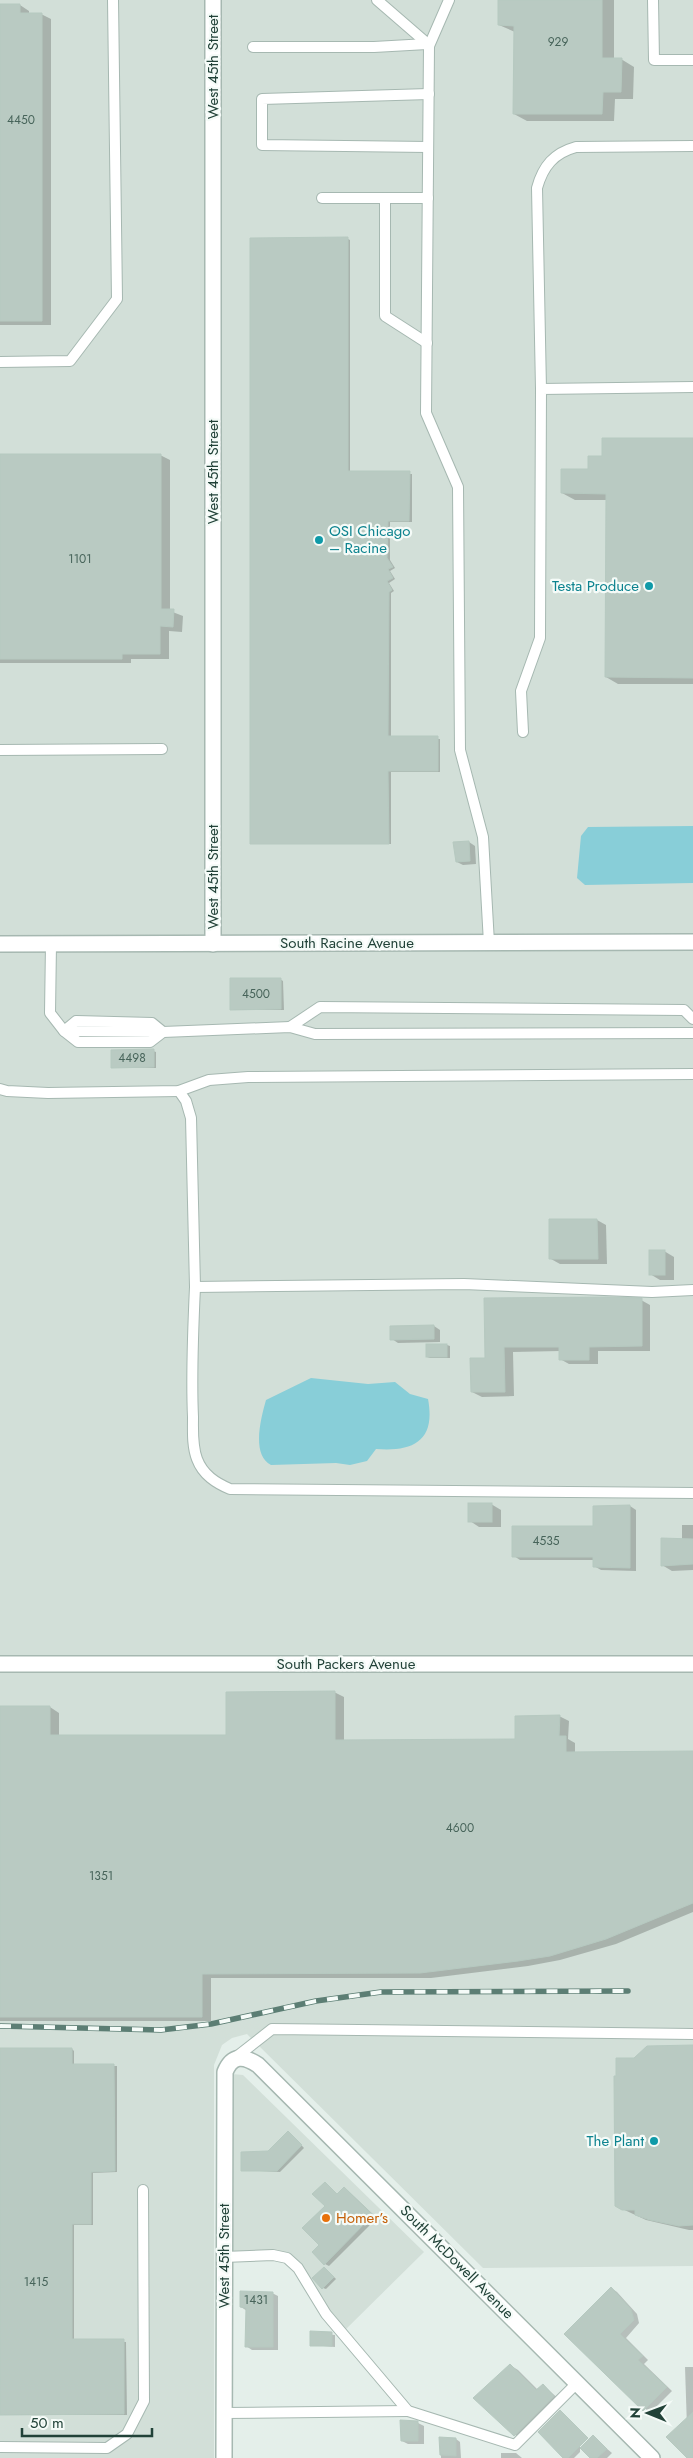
<svg xmlns="http://www.w3.org/2000/svg" width="693" height="2458" viewBox="0 0 693 2458" font-family="Jost,sans-serif">
  <rect width="100%" height="100%" fill="#e4efea"/>
  <g fill="#d2dfd8">
    <polygon points="0,0 693,0 693,2266 483,2268 247,2034 232,2038 222,2045 214,2065 214,2458 0,2458"/>
    <polygon points="232,2074 243,2075 424,2252 342,2333 287,2258 232,2257"/>
  </g>
  <g fill="#88ced8">
    <polygon points="693,826 693,883 585,885 577,878 581,836 588,827"/>
    <path d="M311,1378L368,1384L395,1382L410,1394L428,1399C436,1441 413,1452 376,1449L367,1461L350,1465L336,1463L271,1465C251,1455 261,1418 266,1400Z"/>
  </g>
  <g fill="#0003">
    <polygon points="500,0 614,0 614,60 621,59 634,67 633,99 615,99 614,121 527,121 514,114 515,32 499,25"/>
    <polygon points="0,5 20,5 29,11 29,14 41,14 51,19 51,325 0,325"/>
    <polygon points="348,239 350,240 350,473 412,474 412,522 390,522 390,560 395,568 390,571 395,579 389,583 394,591 391,593 391,737 440,739 440,772 391,772 391,844 254,844 251,843"/>
    <polygon points="693,440 693,684 618,684 606,677 608,500 575,500 562,493 603,457"/>
    <polygon points="0,455 160,455 170,460 170,611 183,616 182,632 169,631 169,659 131,659 131,663 0,663"/>
    <polygon points="469,842 475,846 476,864 463,865 457,862"/>
    <polygon points="280,979 283,981 284,1010 232,1010"/>
    <polygon points="153,1051 156,1052 156,1068 112,1067"/>
    <polygon points="597,1220 606,1225 607,1264 560,1264 551,1259 551,1221"/>
    <polygon points="664,1251 674,1257 674,1280 660,1280 650,1274"/>
    <polygon points="485,1299 641,1300 650,1305 650,1351 598,1351 598,1364 569,1364 560,1359 560,1351 513,1352 514,1396 482,1397 472,1392 486,1359"/>
    <polygon points="434,1326 440,1330 440,1342 398,1343 392,1339"/>
    <polygon points="427,1345 447,1345 450,1346 450,1358 430,1358 427,1357"/>
    <polygon points="491,1504 501,1510 501,1527 479,1527 470,1521"/>
    <polygon points="630,1506 636,1510 636,1571 601,1570 594,1566 594,1560 520,1560 514,1556 594,1527"/>
    <polygon points="682,1525 693,1525 693,1570 672,1571 662,1565 682,1540"/>
    <polygon points="334,1692 344,1697 344,1742 516,1740 559,1716 569,1721 568,1739 575,1743 575,1754 693,1753 693,1912 616,1944 560,1960 528,1966 431,1978 211,1978 211,2021 0,2021 0,1707 50,1707 59,1713 59,1736 227,1736"/>
    <polygon points="693,2047 693,2230 689,2230 646,2220 616,2206 634,2059"/>
    <polygon points="0,2049 72,2049 74,2051 74,2065 117,2066 117,2172 93,2173 93,2225 74,2225 74,2340 126,2342 127,2415 0,2415"/>
    <polygon points="291,2134 304,2148 280,2172 242,2170 269,2153"/>
    <polygon points="348,2191 377,2218 329,2266 325,2264 321,2245 338,2195"/>
    <polygon points="327,2270 336,2279 326,2289 323,2288"/>
    <polygon points="611,2288 617,2292 637,2314 639,2323 626,2338 648,2360 644,2364 672,2391 650,2413 566,2334"/>
    <polygon points="272,2293 278,2296 278,2350 252,2350 246,2346 247,2311 241,2307"/>
    <polygon points="311,2333 335,2335 335,2347 311,2345"/>
    <polygon points="510,2365 518,2370 538,2390 543,2385 561,2401 523,2439 515,2435 475,2398"/>
    <polygon points="685,2367 693,2367 693,2458 688,2458"/>
    <polygon points="560,2412 580,2430 580,2452 574,2458 565,2458"/>
    <polygon points="418,2423 424,2426 424,2444 408,2444 402,2441"/>
    <polygon points="593,2437 612,2453 607,2458 592,2458"/>
    <polygon points="441,2439 456,2439 460,2442 461,2458 441,2458"/>
    <polygon points="501,2453 516,2453 522,2458 501,2458"/>
  </g>
  <g fill="#b9cac2" stroke="#b6c9c0">
    <polygon points="498,0 602,0 602,58 622,58 621,92 603,92 602,114 513,114 514,26 498,25"/>
    <polygon points="0,4 20,4 20,13 42,13 42,321 0,321"/>
    <polygon points="348,237 348,471 410,471 409,521 388,521 387,558 393,567 388,569 393,578 387,581 392,590 389,592 388,736 438,736 438,771 388,771 389,844 250,844 250,238"/>
    <polygon points="602,438 693,438 693,678 605,677 606,494 561,493 561,469 588,469 588,456 602,456"/>
    <polygon points="0,454 161,454 161,609 174,609 173,627 160,626 160,654 122,654 122,659 0,659"/>
    <polygon points="469,841 470,861 456,862 453,842"/>
    <polygon points="230,978 281,978 281,1009 230,1010"/>
    <polygon points="154,1049 154,1067 111,1068 111,1050"/>
    <polygon points="549,1219 597,1219 598,1259 549,1259"/>
    <rect x="649" y="1250" width="16" height="25"/>
    <polygon points="607,1297 642,1298 642,1346 589,1347 589,1360 559,1360 559,1347 504,1347 505,1392 471,1392 470,1358 485,1358 484,1298"/>
    <polygon points="434,1325 434,1339 390,1340 390,1326"/>
    <rect x="426" y="1344" width="21" height="13"/>
    <rect x="468" y="1503" width="24" height="19"/>
    <polygon points="630,1505 630,1568 593,1567 593,1557 512,1557 512,1526 593,1526 593,1506"/>
    <polygon points="661,1538 693,1539 693,1564 661,1566"/>
    <polygon points="335,1691 335,1740 515,1739 515,1716 560,1715 559,1736 566,1736 566,1752 693,1751 693,1903 606,1939 550,1956 518,1961 420,1973 202,1974 202,2017 0,2017 0,1706 50,1706 50,1735 226,1735 226,1692"/>
    <polygon points="693,2045 693,2225 679,2226 650,2220 635,2215 635,2210 622,2210 615,2206 614,2076 616,2076 616,2058 634,2058 647,2046"/>
    <polygon points="0,2048 72,2048 72,2064 114,2064 115,2171 91,2172 91,2224 72,2224 72,2339 124,2339 124,2414 0,2415"/>
    <polygon points="288,2131 302,2145 277,2171 241,2171 241,2152 268,2151"/>
    <polygon points="325,2182 337,2194 344,2187 373,2215 324,2265 312,2252 319,2245 302,2228 325,2206 312,2194"/>
    <polygon points="324,2267 334,2277 322,2289 312,2278"/>
    <polygon points="611,2287 631,2309 634,2320 620,2334 643,2356 638,2360 667,2387 643,2411 564,2334"/>
    <polygon points="240,2291 273,2292 273,2347 245,2347 246,2308 240,2307"/>
    <polygon points="310,2331 332,2332 332,2346 310,2346"/>
    <polygon points="510,2364 536,2390 543,2384 554,2396 514,2436 473,2398"/>
    <polygon points="560,2410 588,2438 568,2458 563,2458 538,2432"/>
    <polygon points="693,2412 693,2458 687,2458 666,2437"/>
    <polygon points="400,2420 418,2421 418,2441 401,2441"/>
    <polygon points="593,2435 607,2449 597,2458 590,2458 580,2448"/>
    <polygon points="439,2437 456,2438 456,2456 440,2455"/>
  </g>
  <g fill="none" stroke-linecap="round" stroke-linejoin="round">
    <defs>
      <g id="service">
        <polyline points="377,0 429,45"/>
        <polyline points="449,0 429,46 426,413 458,487 460,750 483,837 489,943"/>
        <polyline points="653,0 654,60 693,60"/>
        <polyline points="253,47 374,47 427,44"/>
        <polyline points="428,147 262,145 262,99 429,94"/>
        <polyline points="322,198 428,198"/>
        <polyline points="385,198 385,316 427,343"/>
        <polyline points="0,362 70,361 117,299 113,0"/>
        <path d="M541,389L537,188C543,166 554,153 576,147L693,146"/>
        <polyline points="523,732 521,691 540,638 541,389 693,387"/>
        <polyline points="0,750 162,749"/>
        <polyline points="51,944 50,1013 64,1031 163,1032 290,1027 315,1034 693,1033"/>
        <polygon points="76,1021 152,1023 163,1032 150,1042 78,1042 64,1031"/>
        <polyline points="290,1027 320,1007 684,1010 693,1019"/>
        <polyline points="0,1089 7,1091 48,1093 179,1091 209,1080 248,1077 693,1074"/>
        <polyline points="179,1091 186,1101 191,1118 195,1287 464,1284 652,1292 693,1290"/>
        <path d="M195,1287C193,1330 191,1374 193,1417C193,1431 192,1446 197,1459C203,1475 216,1483 230,1489L693,1493"/>
        <polyline points="235,2058 272,2029 693,2034"/>
        <polyline points="224,2257 273,2255 287,2258 298,2268 326,2314 408,2411 515,2445 578,2382"/>
        <polyline points="224,2413 408,2411"/>
        <polyline points="0,2447 107,2448 127,2434 144,2401 143,2190"/>
      </g>
      <g id="minor">
        <polyline points="213,944 213,0"/>
        <polyline points="0,1664 693,1664"/>
        <path d="M224,2458L225,2072C232,2055 243,2055 258,2065L652,2458"/>
      </g>
      <polyline id="tertiary" points="0,944 693,942"/>
    </defs>
    <use href="#service" stroke="#a6b8b1" stroke-width="12"/>
    <use href="#minor" stroke="#a6b8b1" stroke-width="18"/>
    <use href="#tertiary" stroke="#a6b8b1" stroke-width="18"/>
    <use href="#service" stroke="#fff" stroke-width="10"/>
    <use href="#minor" stroke="#fff" stroke-width="15"/>
    <use href="#tertiary" stroke="#fff" stroke-width="15"/>
    <defs>
      <polyline id="rail" points="0,2026 161,2030 211,2024 316,2001 381,1992 628,1991"/>
    </defs>
    <use href="#rail" stroke="#5c7e74" stroke-width="5.5"/>
    <use href="#rail" stroke="#f5fbf8" stroke-width="4" stroke-dasharray="11" stroke-linecap="butt"/>
  </g>
  <g fill="#0f9aa8" stroke="#f5fbf8" stroke-width="2">
    <circle cx="319" cy="540" r="5"/>
    <circle cx="649" cy="586" r="5"/>
    <circle cx="654" cy="2141" r="5"/>
  </g>
  <circle fill="#e8710a" stroke="#f5fbf8" stroke-width="2" cx="326" cy="2218" r="5"/>
  <g text-anchor="middle" stroke-width="4.5" stroke-linejoin="round" paint-order="stroke">
    <g font-size="12" fill="#47645a">
      <text x="558" y="46">929</text>
      <text x="21" y="124">4450</text>
      <text x="80" y="563">1101</text>
      <text x="256" y="998">4500</text>
      <text x="132" y="1062">4498</text>
      <text x="546" y="1545">4535</text>
      <text x="460" y="1832">4600</text>
      <text x="101" y="1880">1351</text>
      <text x="36" y="2286">1415</text>
      <text x="256" y="2304">1431</text>
    </g>
    <g font-size="15" fill="#214238" stroke="#f5fbf8">
      <text transform="translate(213 67) rotate(-90)" y="5">West 45th Street</text>
      <text transform="translate(213 472) rotate(-90)" y="5">West 45th Street</text>
      <text transform="translate(213 877) rotate(-90)" y="5">West 45th Street</text>
      <text x="347" y="948">South Racine Avenue</text>
      <text x="346" y="1669">South Packers Avenue</text>
      <text transform="translate(224 2256) rotate(-90)" y="5">West 45th Street</text>
      <text transform="translate(457 2262) rotate(45)" y="5">South McDowell Avenue</text>
    </g>
    <g font-size="15" fill="#0d838f" stroke="#f5fbf8" text-anchor="end">
      <text x="329" y="536" text-anchor="start">OSI Chicago<tspan x="329" dy="17">– Racine</tspan></text>
      <text x="639" y="591">Testa Produce</text>
      <text x="644" y="2146">The Plant</text>
    </g>
    <g font-size="15" fill="#c56008" stroke="#f5fbf8" text-anchor="start">
      <text x="336" y="2223">Homer’s</text>
    </g>
  </g>
  <g transform="translate(648 2413) rotate(271)" stroke="#f5fbf8" stroke-width="4" paint-order="stroke">
  <path d="M0-4L9 19L0 12L-9 19Z" fill="#214238"/>
  <text y="-8" font-size="14" font-weight="bold" text-anchor="middle" fill="#214238">N</text>
  </g>
  <path d="M22 2428v8h130v-8" fill="none" stroke="#214238" stroke-width="2.5"/>
  <text x="30" y="2428" font-size="15" fill="#214238" stroke="#f5fbf8" stroke-width="4" paint-order="stroke">50 m</text>
</svg>
